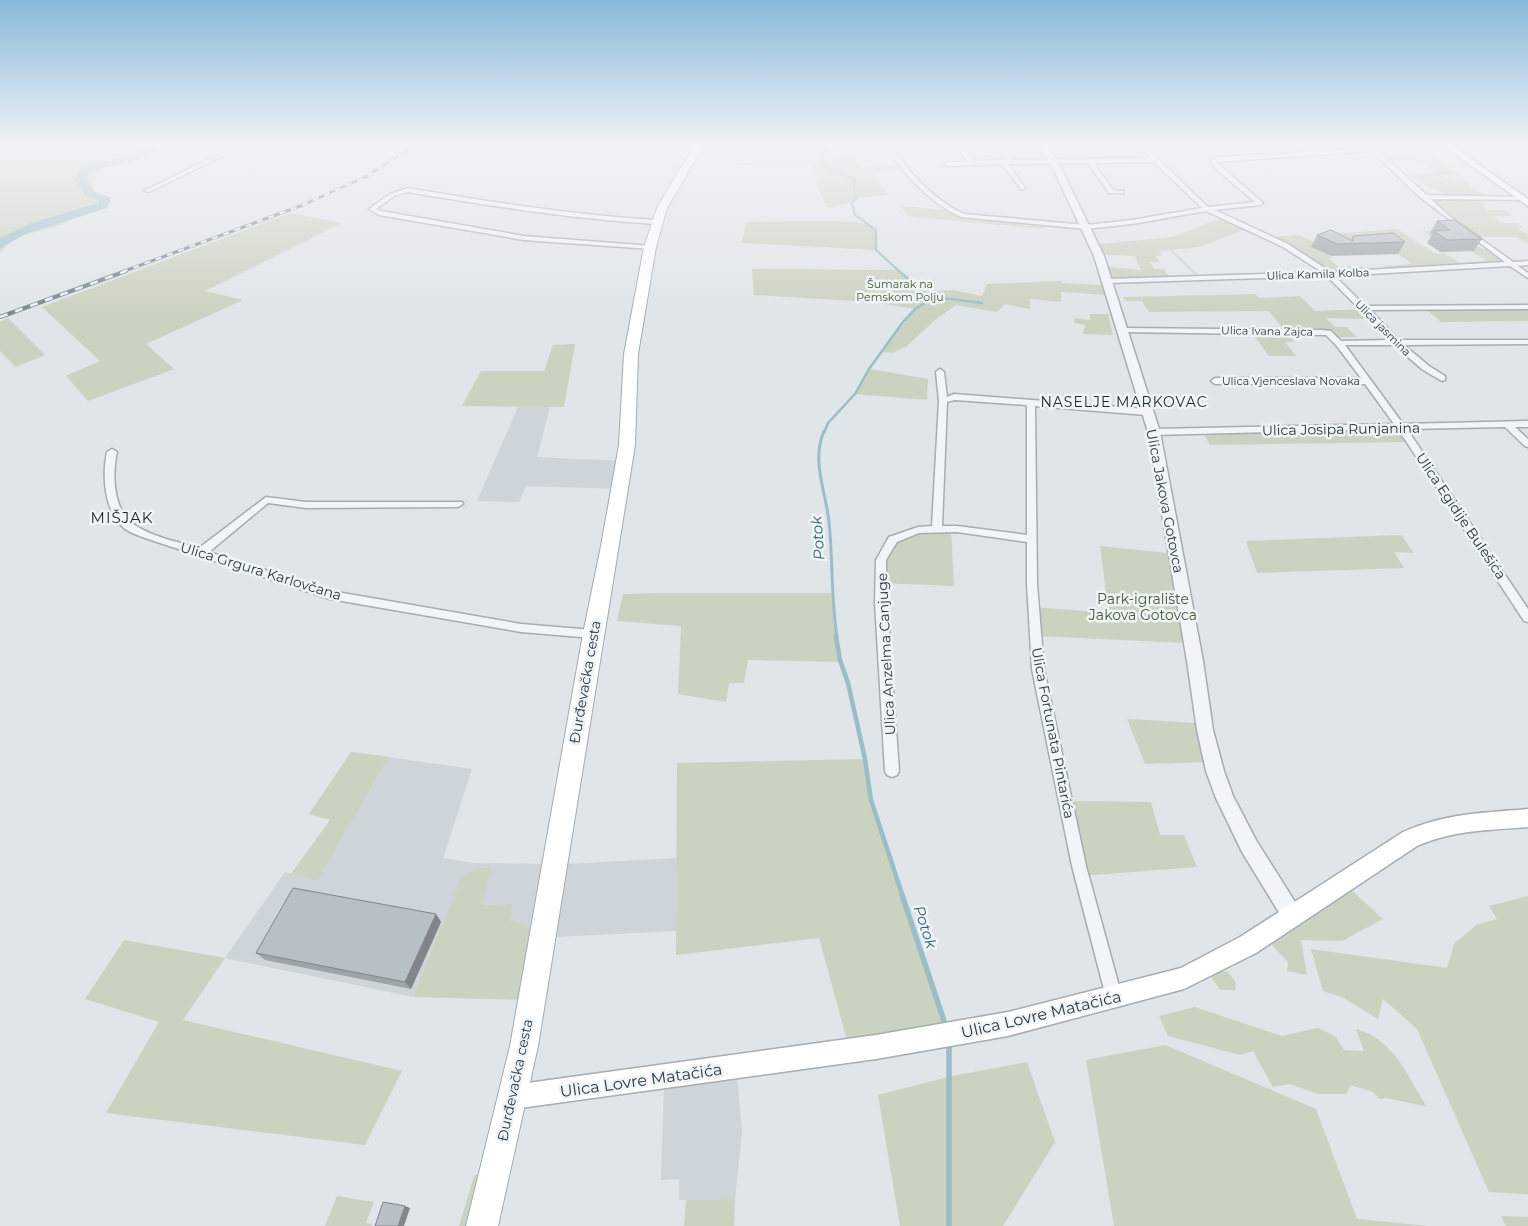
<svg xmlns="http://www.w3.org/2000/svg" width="1528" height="1226" viewBox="0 0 1528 1226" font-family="Montserrat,sans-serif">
  <rect width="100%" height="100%" fill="#dfe5e8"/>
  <g fill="#cdd5da">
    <polygon points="518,407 550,407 537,457 624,461 620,489 526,486 519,502 477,501"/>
    <polygon points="389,757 472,769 443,858 474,863 554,864 544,926 529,926 510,920 513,904 481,905 491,869 461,878 413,997 225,958 285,872 317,881"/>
    <polygon points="677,858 676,931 554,937 565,864"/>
    <polygon points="737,1077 742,1131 735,1199 679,1200 679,1179 661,1180 664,1087"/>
  </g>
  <g fill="#cad2c0">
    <polygon points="0,145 150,145 150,150 104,167 92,180 98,204 64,224 14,238 0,253"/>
    <polygon points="747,145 828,145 823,153 824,159 853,157 860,168 903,165 906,169 871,172 889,195 857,198 852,203 826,208 811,165 738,165 739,163 750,163 752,157 742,157"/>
    <path d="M1406,145C1413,145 1432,151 1437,155H1428L1461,175H1441C1451,181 1461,178 1471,184L1468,185L1490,198H1477L1486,206L1483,207L1487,210H1505L1512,216H1494L1500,223H1517L1523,227L1517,228L1528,234V244L1517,237H1473L1423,197H1449L1407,174L1436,173L1420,161H1385L1378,155H1421Z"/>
    <polygon points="900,206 948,210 963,216 1045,226 1045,229 910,217"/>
    <polygon points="290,213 342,223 205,291 243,300 146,344 174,369 88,401 66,376 100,361 42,307"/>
    <polygon points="1224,217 1249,228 1199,247 1172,250 1201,278 1199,278 1169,250 1159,251 1162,256 1156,256 1159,262 1150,262 1154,269 1164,269 1169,277 1112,278 1106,267 1141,270 1135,256 1104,255 1099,244 1172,237"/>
    <polygon points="826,221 857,222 873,226 877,235 876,250 742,243 746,222"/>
    <path d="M1397,229L1436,254L1444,253L1460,263L1487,261L1471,251H1473L1431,233L1443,242L1438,243L1423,231L1458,230C1462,240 1475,246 1484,249C1491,251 1499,259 1505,264L1389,271L1383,266L1412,264L1398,254L1362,252L1367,255C1350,256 1330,249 1319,235Z"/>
    <polygon points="1299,235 1319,244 1311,247 1334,258 1328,258 1339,267 1361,266 1366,270 1324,271 1270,237"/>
    <polygon points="752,269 897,270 923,292 953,290 982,296 987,284 1061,281 1062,283 1102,285 1105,295 1061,292 1061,302 1030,299 1030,309 1005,304 997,312 956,305 935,320 907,346 893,353 882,352 915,309 873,302 754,295"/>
    <polygon points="1255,294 1259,298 1300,296 1315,311 1363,309 1374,319 1326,318 1335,327 1346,327 1357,337 1334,337 1328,333 1286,332 1294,342 1285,342 1296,356 1269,356 1251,331 1285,331 1269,311 1149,312 1142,301 1126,301 1123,297"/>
    <polygon points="1526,307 1528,309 1528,321 1441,322 1425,308"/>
    <polygon points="1090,314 1108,314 1113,335 1083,334 1085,325 1074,323 1075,318 1090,320"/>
    <polygon points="8,318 45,355 16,367 0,351 0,322"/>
    <polygon points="575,344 564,407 462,406 481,371 544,371 553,345"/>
    <polygon points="870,369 928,379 927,400 855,394"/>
    <polygon points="1388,429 1400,431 1411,442 1210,445 1203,433"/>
    <path d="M951,529L954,586L881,583C881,576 880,566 882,560C891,530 925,530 951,529Z"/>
    <polygon points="1401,535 1414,553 1394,552 1404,568 1257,573 1246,541"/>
    <polygon points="1100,546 1167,553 1185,643 1036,636 1034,607 1109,613"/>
    <polygon points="674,593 833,593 833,612 841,662 748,660 744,683 729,683 726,702 678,694 681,626 617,621 623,594"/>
    <polygon points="1127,719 1197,723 1207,762 1145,764"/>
    <polygon points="351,752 389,757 317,881 291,874 330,820 309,814"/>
    <polygon points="865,759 871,800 947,1035 850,1051 819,938 676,955 677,763"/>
    <polygon points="1065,801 1151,802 1160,835 1184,835 1197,867 1081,876"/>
    <polygon points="476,868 491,868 482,905 513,904 510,920 529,926 544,926 531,1000 413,997 461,878"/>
    <polygon points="1348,887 1383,919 1342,941 1301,940 1307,975 1287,971 1288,962 1267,940"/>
    <polygon points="1528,896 1528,1194 1489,1192 1417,1029 1383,999 1378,1019 1342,997 1323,991 1311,949 1447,968 1454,944 1476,925 1497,919 1489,906"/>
    <polygon points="124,940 225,958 183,1020 402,1071 365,1145 106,1113 159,1022 85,999"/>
    <polygon points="1217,970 1228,972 1235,981 1236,990 1220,990 1210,975"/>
    <path d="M1195,1007L1282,1036L1318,1028L1335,1036L1344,1050L1364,1051L1356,1029C1394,1039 1408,1077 1427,1107L1387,1098L1380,1099L1373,1092L1351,1085L1346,1094H1318L1290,1084L1273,1087L1253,1051L1240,1055L1168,1036L1159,1016Z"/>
    <polygon points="1165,1045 1316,1109 1357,1219 1428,1226 1114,1226 1086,1060"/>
    <polygon points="1027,1062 1055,1142 1003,1226 900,1226 878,1095 952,1076"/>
    <polygon points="480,1173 467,1226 459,1226 474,1176"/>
    <polygon points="337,1196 374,1202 366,1223 372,1224 371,1226 325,1226"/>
    <polygon points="735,1199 734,1226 684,1226 686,1200"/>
    <polygon points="1501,1216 1528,1217 1528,1226 1506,1226"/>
  </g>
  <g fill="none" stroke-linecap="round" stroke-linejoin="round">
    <polyline stroke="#9bbdc8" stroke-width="2" points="828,145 823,153 824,165 855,180 854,190 857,198 852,203 855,215 876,230 876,250 900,272"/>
    <g stroke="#9bbdc8" stroke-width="2.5">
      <polyline points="935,297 982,303"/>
      <polyline points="824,433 828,423 855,394 869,369 903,322 915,309 935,297 923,292 899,271"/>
    </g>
    <path stroke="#9bbdc8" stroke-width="3" d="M824,431C811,461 826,492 829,522C833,560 831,599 837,637"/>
    <polyline stroke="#9bbdc8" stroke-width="4.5" points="836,636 840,660 848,683 865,759 871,800 903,897"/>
    <g stroke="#9bbdc8" stroke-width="5.5">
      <polyline points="902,895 944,1021"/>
      <polyline points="949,1046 949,1226"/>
    </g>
    <polygon fill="#9bbdc8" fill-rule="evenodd" points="150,145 160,145 147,157 91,171 87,179 93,191 111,198 107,208 28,233 0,248 0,238 32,223 98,203 99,200 85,195 75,179 82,167 130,155"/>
    <defs>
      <g id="minor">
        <polygon points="238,145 245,145 149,192 144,191"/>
        <path d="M884,145H890C910,173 932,199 964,214L1086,225L1132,220L1202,208L1154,162L1094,163L1113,190L1123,191V193H1109L1088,163L1008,164L1025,188L1022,190L1002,164L947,166L944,164L947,162H968L956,145H962L974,161L1008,160L995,145H1001L1014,160L1150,158L1137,145H1143L1208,207L1255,202L1216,169L1211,160L1219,157L1368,148L1365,145H1371L1427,195L1523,197L1524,198L1521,200L1431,199L1448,215L1513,262L1528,261V265L1518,266L1528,273V278L1510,266L1335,276L1365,306L1528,305V309L1370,310L1399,340H1528V344L1404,345L1429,366L1445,376V380L1442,381L1423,370L1394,345H1345L1403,424L1528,421V427H1515L1528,439V447L1525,446L1505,427L1407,429L1528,609V622L1524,621L1398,429L1154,435L1149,432L1154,429L1394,424L1365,384H1215L1211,381L1215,378H1361L1336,345L1326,335L1122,332L1118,330L1122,328L1322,330L1331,331L1341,341L1390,340L1327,276L1108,283L1104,281L1108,279L1322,272L1283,247L1206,211L1132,224L1086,229L961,217C928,202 905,174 884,145ZM1371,151L1421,198L1505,262L1331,272L1288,244L1215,210L1260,205L1263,203L1216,162Z"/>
        <path d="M408,188C490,202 573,215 656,220L659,222L656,224C573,219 491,206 408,192L394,196L376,209L381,211L524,236L652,246V248L650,249L524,240L379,215L369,209L390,194Z"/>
        <path d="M940,369L944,372L947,397L954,394L1146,409L1150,412L1146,415L1035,406L1037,584L1044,669L1086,866L1122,997L1120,1003L1114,1005L1108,1003L1106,997L1072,866L1032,669L1027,584V542L957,532L919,533L897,542L886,560L887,603L899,771L897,775L892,777L887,775L885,771L875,603L876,560L889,537L918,527L932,526L939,401L936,372ZM955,400L1027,405V535L957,526H942L947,402Z"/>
        <path d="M112,449L117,452C112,474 113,510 133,524C152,537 178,542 199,548L266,497L306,502H462L463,504L458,507L306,508L268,503L209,552L331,591L521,624L593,630L597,631L599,634L597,637L593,638L521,632L330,599L145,538C138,535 130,533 124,528C104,511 102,475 107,452Z"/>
      </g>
      <polygon id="tertiary" points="1038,145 1046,145 1058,162 1104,256 1160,432 1203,661 1213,730 1224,771 1233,796 1256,840 1300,910 1303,917 1300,924 1293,927 1286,924 1242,852 1216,798 1206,771 1197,730 1187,661 1148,432 1094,256 1050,162"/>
      <g id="secondary">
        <polygon points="1442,145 1451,145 1528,199 1528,206"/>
        <path d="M1528,809V827C1491,830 1452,830 1417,846L1256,953L1184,989L1008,1036L876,1059L513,1109L504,1106L501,1097L504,1088L513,1085L876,1035L1008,1012L1181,968L1240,937L1403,832C1446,813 1482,813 1528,809Z"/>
      </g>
      <polygon id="primary" points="694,145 704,145 667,208 656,247 638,354 635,445 538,1046 498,1226 466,1226 510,1046 583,634 601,546 619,445 624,354 644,247 657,208"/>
    </defs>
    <use href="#minor" stroke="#a4adb2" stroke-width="3"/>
    <use href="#tertiary" stroke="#a4adb2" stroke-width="3"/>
    <use href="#secondary" stroke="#a4adb2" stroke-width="3"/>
    <use href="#primary" stroke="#9fadb4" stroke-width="2"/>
    <use href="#minor" fill="#f2f5f7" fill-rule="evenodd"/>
    <use href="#tertiary" fill="#f2f5f7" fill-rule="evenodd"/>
    <use href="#secondary" fill="#fff" fill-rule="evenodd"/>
    <use href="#primary" fill="#fff" fill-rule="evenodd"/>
    <defs>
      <polyline id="rail-far1" points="122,272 303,205 367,176 415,145"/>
      <polyline id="rail" points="0,317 126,271"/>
    </defs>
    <use href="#rail-far1" stroke="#798991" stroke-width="3"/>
    <use href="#rail" stroke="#798991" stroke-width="4"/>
    <use href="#rail-far1" stroke="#eff4f6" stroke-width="2" stroke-dasharray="6" stroke-linecap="butt"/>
    <use href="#rail" stroke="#eff4f6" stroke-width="2.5" stroke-dasharray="8" stroke-linecap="butt"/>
  </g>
  <g fill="#9da5a9">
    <polygon points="1437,221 1482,239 1474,251 1440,252 1427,243 1432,235 1430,233"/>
    <polygon points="1317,235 1351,240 1353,236 1405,242 1398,254 1331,256 1311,247"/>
    <polygon points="436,914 441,922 411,989 265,960 256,953"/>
  </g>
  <g fill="#80868a">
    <polygon points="436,914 441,922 411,989 405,982"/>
    <polygon points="405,1206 410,1208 404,1226 398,1226"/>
  </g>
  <g fill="#b7c0c5" stroke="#80868a">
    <polygon points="1454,220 1482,239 1447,240 1434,231 1450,230 1437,221"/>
    <polygon points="1331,230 1353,241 1353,236 1393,233 1405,242 1337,244 1317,235"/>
    <polygon points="293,888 436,914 405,982 256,953"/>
    <polygon points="383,1202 405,1206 398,1226 375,1226"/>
  </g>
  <linearGradient id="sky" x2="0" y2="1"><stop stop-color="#89b8db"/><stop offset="0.46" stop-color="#f1f3f5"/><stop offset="1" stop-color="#f1f3f5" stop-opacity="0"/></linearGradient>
  <rect width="1528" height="316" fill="url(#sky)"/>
  <g text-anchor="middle" stroke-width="5" stroke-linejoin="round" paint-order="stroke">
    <g font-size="11" fill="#28373f" stroke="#eff4f6">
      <text transform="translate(1318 274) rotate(-2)" y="4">Ulica Kamila Kolba</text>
      <text transform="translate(1383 328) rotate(45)" y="4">Ulica jasmina</text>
      <text transform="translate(1267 331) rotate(1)" y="4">Ulica Ivana Zajca</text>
      <text x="1291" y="385">Ulica Vjenceslava Novaka</text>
    </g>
    <g font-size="11" fill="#475a36" stroke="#eff4f6">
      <text x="900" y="288">Šumarak na<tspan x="900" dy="13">Pemskom Polju</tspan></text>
    </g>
    <g font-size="14" letter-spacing="1" fill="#1b2730" stroke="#eff4f6">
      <text x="1124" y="407">NASELJE MARKOVAC</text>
    </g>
    <g font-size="14" fill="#28373f" stroke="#eff4f6">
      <text transform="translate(1341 429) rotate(-1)" y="5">Ulica Josipa Runjanina</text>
      <text transform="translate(1165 501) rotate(79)" y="5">Ulica Jakova Gotovca</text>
      <text transform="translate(1461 516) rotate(56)" y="5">Ulica Egidije Bulešića</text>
      <text transform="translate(261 571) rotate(17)" y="5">Ulica Grgura Karlovčana</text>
      <text transform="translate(886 654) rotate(-93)" y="5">Ulica Anzelma Canjuge</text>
      <text transform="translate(585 682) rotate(-80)" y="5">Đurđevačka cesta</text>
      <text transform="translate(1053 733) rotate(79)" y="5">Ulica Fortunata Pintarića</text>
      <text transform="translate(515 1080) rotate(-78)" y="5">Đurđevačka cesta</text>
    </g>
    <g font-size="14" fill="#475a36" stroke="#eff4f6">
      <text x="1143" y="604">Park-igralište<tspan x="1143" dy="16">Jakova Gotovca</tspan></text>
    </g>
    <g font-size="15" letter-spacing="1" fill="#1b2730" stroke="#eff4f6">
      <text x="122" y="523">MIŠJAK</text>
    </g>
    <g font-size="15" font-style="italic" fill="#336072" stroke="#eff4f6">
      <text transform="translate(818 538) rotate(-94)" y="5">Potok</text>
      <text transform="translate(925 927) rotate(72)" y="5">Potok</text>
    </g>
    <g font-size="16" fill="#28373f" stroke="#eff4f6">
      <text transform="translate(1041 1014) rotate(-13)" y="6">Ulica Lovre Matačića</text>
      <text transform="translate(641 1080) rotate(-8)" y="6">Ulica Lovre Matačića</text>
    </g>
  </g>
</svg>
